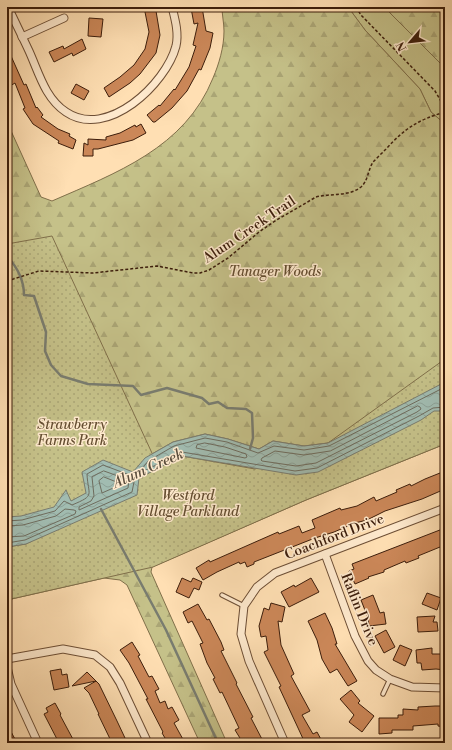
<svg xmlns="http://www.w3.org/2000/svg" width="452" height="750" viewBox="0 0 452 750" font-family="'Libre Bodoni',serif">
  <defs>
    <pattern id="forest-firs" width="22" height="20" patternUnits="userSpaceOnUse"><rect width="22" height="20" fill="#c5c189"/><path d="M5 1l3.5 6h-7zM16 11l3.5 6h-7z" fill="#aaa575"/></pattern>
    <pattern id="park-dots" width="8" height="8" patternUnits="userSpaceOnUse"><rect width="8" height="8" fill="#c5c189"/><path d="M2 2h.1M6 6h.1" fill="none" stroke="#aaa575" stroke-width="1.8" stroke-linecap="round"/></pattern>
    <pattern id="water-waves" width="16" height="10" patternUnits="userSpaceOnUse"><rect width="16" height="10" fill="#a1bcb1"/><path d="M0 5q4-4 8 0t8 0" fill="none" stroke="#8ca197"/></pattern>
  </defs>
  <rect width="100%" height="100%" fill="#ffdfb3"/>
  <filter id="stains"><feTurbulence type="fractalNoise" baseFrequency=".005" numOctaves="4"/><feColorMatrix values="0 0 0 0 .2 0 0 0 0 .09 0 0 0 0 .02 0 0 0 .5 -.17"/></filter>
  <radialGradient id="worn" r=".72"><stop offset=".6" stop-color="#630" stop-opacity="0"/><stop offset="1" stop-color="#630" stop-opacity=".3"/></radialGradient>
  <polygon fill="#c5c189" stroke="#806f4a" points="348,7 384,7 445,68 445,124 431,112 420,89 365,30"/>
  <g fill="url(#forest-firs)" stroke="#806f4a">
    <path d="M222,7H348L365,30L420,89L431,112L445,124V382L328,443L304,446L273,441L259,449L228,439L205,434L173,442L145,458L7,517V122L41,197L52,201C116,173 185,148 213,78C219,64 224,47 224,31C224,23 222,15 222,7Z"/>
    <polygon points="384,7 445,7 445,68"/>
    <polygon points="445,444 306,500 152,567 151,572 227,743 200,743 127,585 120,580 104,578 7,600 7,547 26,544 154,470"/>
  </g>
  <g fill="url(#park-dots)" stroke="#806f4a">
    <polygon points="52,236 157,464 7,529 7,244"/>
    <polygon points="445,359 445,444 306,500 153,567 7,600 7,547 26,544 154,470 182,456 255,469 328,443"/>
  </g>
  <polygon fill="url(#water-waves)" stroke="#797c6f" points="445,382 445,411 434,411 421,420 318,472 296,475 182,456 139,478 137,495 26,544 7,547 7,517 21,516 54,507 66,490 71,501 86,493 82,472 103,460 133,472 145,458 173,442 205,434 228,439 259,449 273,441 304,446 328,443"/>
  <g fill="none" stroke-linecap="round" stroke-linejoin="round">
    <g stroke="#6e6c5e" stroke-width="1">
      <polyline points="445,387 329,446 304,450 274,446 258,453 227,442 205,438 174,446 148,461 142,469 144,471 182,452 295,471 317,468 419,416 433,408 445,407"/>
      <polygon points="418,406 420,407 421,409 417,412 316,463 296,466 262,461 261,460 262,458 275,451 304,455 330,451"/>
      <polygon points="205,443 225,447 246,454 247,457 245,458 196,448 197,445"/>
      <polygon points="104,471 129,480 128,488 79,510 79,507 91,501 94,496 92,477"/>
      <polygon points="104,477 119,483 120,485 102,493 99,481"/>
      <path d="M7,521L22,520L55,511L64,501L72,505C96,495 88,496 87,474L103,465L135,477L132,492L25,540L7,543"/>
      <polyline points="7,526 23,525 56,516 65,509 74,510 76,511 75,514 24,536 7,537"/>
    </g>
    <g stroke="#797c6f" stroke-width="2.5">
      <path d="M7,256C17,267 24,280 24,295L34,296L46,332L45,351L51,365L61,376L88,384L133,386L141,395L167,388L202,398L209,404L218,402L227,408L246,409L252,413L253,438L250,449"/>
      <polyline points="101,509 166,630 218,743"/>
    </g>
  </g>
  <g fill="#cb8758" stroke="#3c1d0b">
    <polygon points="144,7 155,7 156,11 160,35 156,53 140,74 130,83 109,97 104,88 120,77 134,65 145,49 149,32"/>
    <polygon points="194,7 202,7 206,31 213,33 210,48 201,70 199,69 187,91 172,108 155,122 153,122 147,115 159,105 160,106 174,89 175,90 189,67 196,46 193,45 198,23 194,24 191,8"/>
    <polygon points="89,18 103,19 101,37 88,36"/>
    <polygon points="82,39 86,49 73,56 72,53 54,62 49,52 63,46 64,49"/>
    <polygon points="7,47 24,85 26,84 36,108 37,107 43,115 41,117 58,129 70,134 69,136 76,140 73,149 58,143 59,141 33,124 23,109 25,108 15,83 10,86 7,80"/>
    <polygon points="76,84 89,91 84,100 71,93"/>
    <polygon points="141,124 146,133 133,140 98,149 93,149 93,156 83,156 84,143 88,145 88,139 106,140 106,137 120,133 135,125 136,127"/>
    <polygon points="445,471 445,489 422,499 385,511 367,520 347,525 348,526 334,532 315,538 254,562 254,564 247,567 245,562 240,564 239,562 217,572 203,580 196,568 209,560 210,562 278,532 279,534 299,526 302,533 315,528 312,520 340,508 341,510 357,506 374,497 376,501 397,492 396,490 410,484 411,486 425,479"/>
    <polygon points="445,528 445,559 440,547 418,556 419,558 406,563 405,561 384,570 384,572 368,577 369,578 355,584 349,571 354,569 352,564"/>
    <polygon points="182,578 191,582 193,578 202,582 199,590 194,588 189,598 176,592"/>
    <polygon points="311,578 319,592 289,607 281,592 294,585 295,587"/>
    <polygon points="427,593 441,598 437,610 422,604"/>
    <polygon points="373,595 380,613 384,612 386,624 369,626 368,618 361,600"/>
    <polygon points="271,603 285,607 282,622 278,621 281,645 294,674 291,676 310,711 302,715 313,734 317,732 323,743 305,743 279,687 281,686 264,652 268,650 266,636 261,637 259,626 264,608 269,610"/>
    <polygon points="198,604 207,620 209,619 221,642 224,650 221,651 237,683 236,684 253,717 251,718 264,743 243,743 235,730 239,728 222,692 220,693 213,679 215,678 207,663 200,644 203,643 192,621 188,623 183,612"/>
    <polygon points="325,613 332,628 337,644 335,644 357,681 348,686 337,669 330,673 322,659 317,640 308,621"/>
    <polygon points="435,616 433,622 437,622 438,631 418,632 417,617"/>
    <polygon points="386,630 395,647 384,653 375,636"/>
    <polygon points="132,642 140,655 138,656 149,677 152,676 159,689 155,691 160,703 165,701 168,709 172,707 179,720 174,723 185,743 168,743 162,733 163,732 146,699 148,699 129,663 120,650"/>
    <polygon points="400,645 412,650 405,666 393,660"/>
    <polygon points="432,648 432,654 445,654 445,670 436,669 422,670 421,663 417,663 416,650"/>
    <polygon points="61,669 62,675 67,674 69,687 54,690 50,671"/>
    <polygon points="87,672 99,684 117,721 125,738 120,741 121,743 112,743 98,714 99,714 89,693 84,688 96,681 72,686"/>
    <polygon points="351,690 360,701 358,703 374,716 362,732 349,722 354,715 340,699"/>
    <polygon points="55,703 61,714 60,715 75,743 59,743 44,714 48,712 46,708"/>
    <polygon points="435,706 445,706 445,727 438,726 438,724 413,726 413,730 392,730 392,733 379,734 379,718 398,718 398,715 403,715 403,709 418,710 418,707"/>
    <polygon points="7,724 17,743 7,743"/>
  </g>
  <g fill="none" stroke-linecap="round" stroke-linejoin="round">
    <defs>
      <g id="service">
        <polyline points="222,595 244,606"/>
        <polyline points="383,694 390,679"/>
      </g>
      <g id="minor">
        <path d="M8,7C15,22 22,36 29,51C39,73 45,98 66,112C107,140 166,84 176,46C179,33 175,19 172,7"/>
        <polyline points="22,37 64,18"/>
        <polyline points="325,554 355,636 368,661 376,670 390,679 412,687 445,688"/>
        <polyline points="7,659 63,649 95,655 110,667 120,683 148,743"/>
        <polyline points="7,667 11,684 38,743"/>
        <polyline points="285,743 249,661 241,634 244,606 257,587 275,573 445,508"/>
      </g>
    </defs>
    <use href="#service" stroke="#6d4e35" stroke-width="5.5"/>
    <use href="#minor" stroke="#6d4e35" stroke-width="9"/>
    <g stroke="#3c1d0b" stroke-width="1.5" stroke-dasharray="3 2" stroke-linecap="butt">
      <polyline points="356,7 361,15 435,91 445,108"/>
      <path d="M7,281L39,271L93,273L157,266L193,273H200L209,270L228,258L259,232L275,221L316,197C331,193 348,197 361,187C368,181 368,170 373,162C377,158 382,153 386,149C405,128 418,120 445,112"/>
    </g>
    <use href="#service" stroke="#ffeace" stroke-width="3.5"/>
    <use href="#minor" stroke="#ffeace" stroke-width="7"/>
  </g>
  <g text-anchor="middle" stroke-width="3" stroke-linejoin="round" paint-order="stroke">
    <g font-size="14" fill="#3c1d0b" stroke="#ffeace">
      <text transform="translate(249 229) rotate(-34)" y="5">Alum Creek Trail</text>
      <text transform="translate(334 536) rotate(-21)" y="5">Coachford Drive</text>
      <text transform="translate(360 609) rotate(68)" y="5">Raflin Drive</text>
    </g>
    <g font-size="14" font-style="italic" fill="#654e31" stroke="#ffeace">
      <text x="275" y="276">Tanager Woods</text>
      <text x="72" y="429">Strawberry<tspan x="72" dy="16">Farms Park</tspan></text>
      <text x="188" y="500">Westford<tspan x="188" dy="16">Village Parkland</tspan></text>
    </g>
    <g font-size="15" font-style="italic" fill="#5a4d3d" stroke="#ffeace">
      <text transform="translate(148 468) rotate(-24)" y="5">Alum Creek</text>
    </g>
  </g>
  <rect width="452" height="750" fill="none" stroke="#ffdfb3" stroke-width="24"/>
  <rect x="8" y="8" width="436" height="734" fill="none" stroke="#3c1d0b" stroke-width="2"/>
  <rect x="12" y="12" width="428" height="726" fill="none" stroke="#3c1d0b"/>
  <g transform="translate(410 42) rotate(242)" stroke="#ffeace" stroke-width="3" paint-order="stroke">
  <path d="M0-3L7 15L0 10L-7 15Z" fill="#3c1d0b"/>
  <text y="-6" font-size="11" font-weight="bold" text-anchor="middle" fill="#3c1d0b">N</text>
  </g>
  <rect width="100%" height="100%" filter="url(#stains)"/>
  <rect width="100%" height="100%" fill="url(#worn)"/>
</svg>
